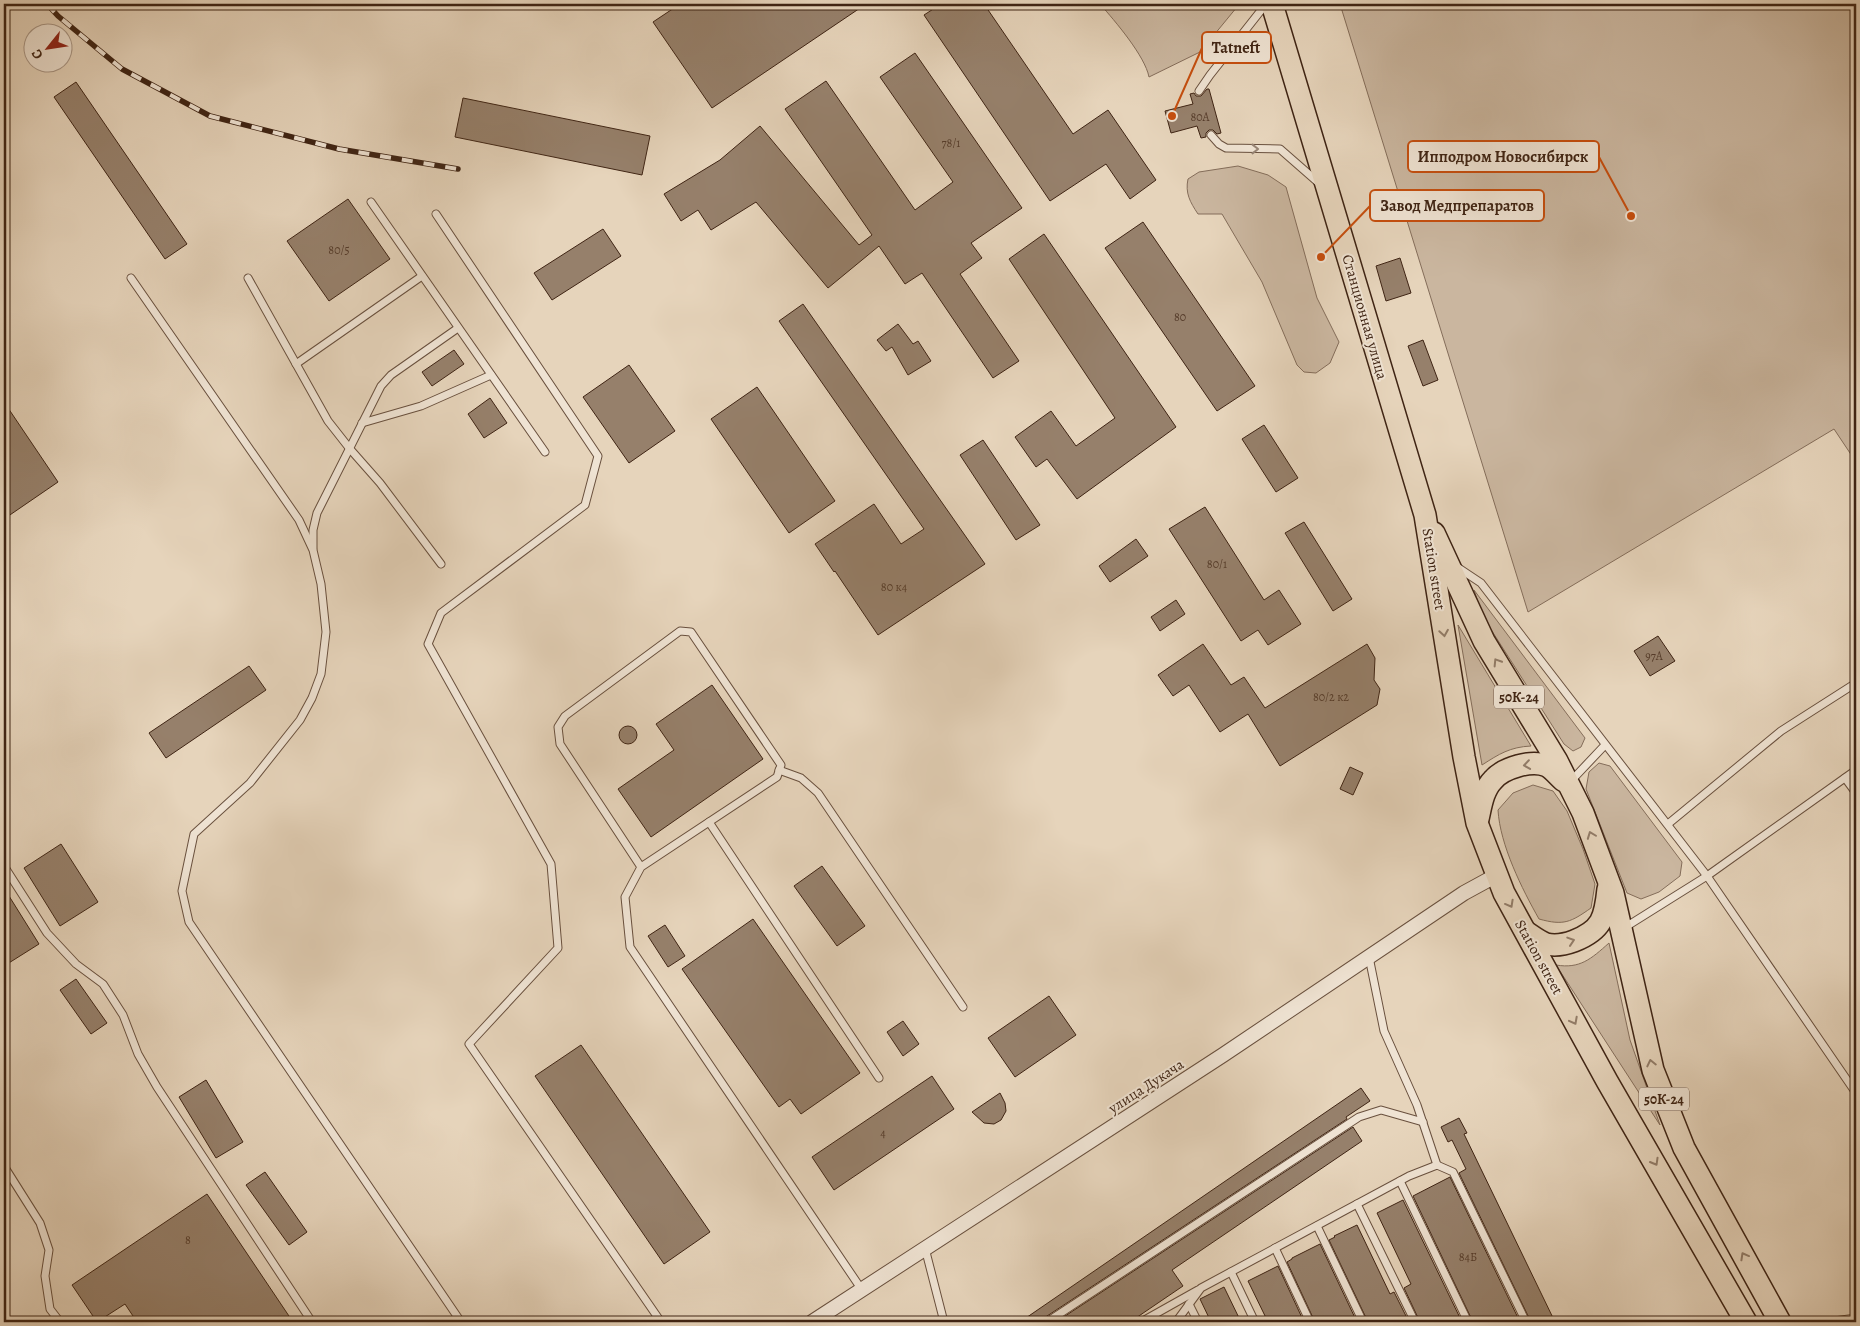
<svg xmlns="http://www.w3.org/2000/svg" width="1860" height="1326" viewBox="0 0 1860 1326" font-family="Alegreya,serif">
  <rect width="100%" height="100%" fill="#e6d4bb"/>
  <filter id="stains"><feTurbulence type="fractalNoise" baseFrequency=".004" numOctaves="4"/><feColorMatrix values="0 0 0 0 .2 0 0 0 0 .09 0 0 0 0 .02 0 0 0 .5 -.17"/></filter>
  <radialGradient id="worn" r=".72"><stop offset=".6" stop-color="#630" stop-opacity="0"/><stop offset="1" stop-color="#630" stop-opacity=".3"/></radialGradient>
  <g fill="#cab69f" stroke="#846d5a">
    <path d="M1100,4H1236L1237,7L1200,52L1149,77C1145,56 1115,21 1100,4Z"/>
    <polygon points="1340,4 1856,4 1856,462 1834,429 1528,612"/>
    <path d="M1238,166L1268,175L1286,187L1317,298L1339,342L1330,363L1316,373L1304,372L1297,365L1262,282L1222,214H1198C1190,202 1185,193 1188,179L1199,172Z"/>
    <polygon points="1474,590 1585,738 1581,747 1573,751 1564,744 1483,617"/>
    <path d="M1458,625L1531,746C1510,747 1499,754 1482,765Z"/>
    <polygon points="1599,763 1610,766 1682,862 1680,876 1659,892 1641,899 1627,893 1586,789 1589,772"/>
    <path d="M1533,785L1553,791L1567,811L1583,849L1595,884L1591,908C1571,922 1564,926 1539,919C1522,889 1500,845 1498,810L1513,793Z"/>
    <path d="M1609,943L1630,1040L1660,1125L1556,965C1580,969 1591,959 1609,943Z"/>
  </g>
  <g fill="#96806b" stroke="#3f2414">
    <polygon points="680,4 866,4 712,108 653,22"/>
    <polygon points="941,4 984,4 1073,134 1108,110 1156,180 1130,199 1106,164 1050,201 924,15"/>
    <polygon points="915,53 1022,208 971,243 982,258 960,274 1019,361 993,378 922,273 905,284 879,246 828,288 756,202 711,230 698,210 681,221 664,194 720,160 760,126 859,245 872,235 785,109 826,81 915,210 953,182 880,77"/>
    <polygon points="76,82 187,244 165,259 54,97"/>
    <polygon points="1207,89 1209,89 1221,133 1217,134 1213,130 1209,130 1206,133 1206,137 1201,138 1197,126 1171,133 1165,111 1193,104 1190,94 1194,93 1196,96 1201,96"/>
    <polygon points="463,98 650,136 642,175 455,137"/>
    <polygon points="348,199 390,259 329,301 287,241"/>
    <polygon points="1143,222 1255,386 1217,411 1105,248"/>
    <polygon points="603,229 621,256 552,300 534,273"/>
    <polygon points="1044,234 1176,427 1077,499 1047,459 1036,467 1015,437 1051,411 1076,446 1115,418 1009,259"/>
    <polygon points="1400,258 1411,293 1386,301 1376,266"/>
    <polygon points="803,304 985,564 878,635 835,571 834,572 815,544 874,504 901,544 924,529 779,321"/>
    <polygon points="898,324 913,344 918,341 931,361 908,375 892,347 886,351 877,340"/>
    <polygon points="1423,340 1438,380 1423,386 1408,346"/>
    <polygon points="454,350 464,364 432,386 422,372"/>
    <polygon points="629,365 675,431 629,463 583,397"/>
    <polygon points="757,387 835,501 789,533 711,419"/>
    <polygon points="490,398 507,423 484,438 468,414"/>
    <polygon points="4,402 58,482 4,519"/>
    <polygon points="1264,425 1298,478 1276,492 1242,439"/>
    <polygon points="983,440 1040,525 1016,540 960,455"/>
    <polygon points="1205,507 1264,600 1279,590 1301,624 1268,645 1258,630 1241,641 1169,529"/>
    <polygon points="1304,522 1352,599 1333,611 1285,533"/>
    <polygon points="1136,539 1148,556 1110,582 1099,566"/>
    <polygon points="1176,600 1185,614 1160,631 1151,617"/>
    <polygon points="1658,636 1675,661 1650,676 1634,651"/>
    <polygon points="1203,644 1231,685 1244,677 1265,708 1367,644 1375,658 1374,680 1380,689 1377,705 1280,766 1248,714 1220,732 1189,685 1173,696 1158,675"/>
    <polygon points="249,666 266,690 166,758 149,733"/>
    <polygon points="712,685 763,759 651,837 618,789 674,750 656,724"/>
    <circle cx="628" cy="735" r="9"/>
    <polygon points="1350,767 1363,773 1353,795 1340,789"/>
    <polygon points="61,844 98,902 60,926 24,868"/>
    <polygon points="822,866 865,926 837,946 794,886"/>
    <polygon points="4,888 39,944 4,966"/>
    <polygon points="753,919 860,1073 801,1114 790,1099 779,1107 682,969"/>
    <polygon points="665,925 685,956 668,967 648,936"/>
    <polygon points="76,979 107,1023 91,1034 60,990"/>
    <polygon points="1049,996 1076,1035 1015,1077 988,1038"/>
    <polygon points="903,1021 919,1044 903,1056 887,1032"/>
    <polygon points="581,1045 710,1232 664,1264 535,1076"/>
    <polygon points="932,1076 954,1109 834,1190 812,1157"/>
    <polygon points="206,1080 243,1142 216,1158 179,1097"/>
    <polygon points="1361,1088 1370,1101 1346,1117 1347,1119 1044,1318 1042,1322 1020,1322"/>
    <polygon points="1000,1093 1005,1103 1006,1111 1001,1120 994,1124 984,1123 972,1112"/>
    <polygon points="1459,1118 1467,1133 1464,1134 1555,1322 1531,1322 1459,1173 1466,1169 1452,1140 1448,1142 1441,1127"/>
    <polygon points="1353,1127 1362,1141 1172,1270 1183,1286 1130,1322 1056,1322"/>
    <polygon points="265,1172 307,1232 289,1245 246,1185"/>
    <polygon points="1450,1177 1520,1322 1473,1322 1413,1196"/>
    <polygon points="207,1194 293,1322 137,1322 125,1304 97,1322 72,1285"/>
    <polygon points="1403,1200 1462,1322 1420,1322 1404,1288 1411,1284 1377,1213"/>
    <polygon points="1357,1225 1390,1294 1394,1292 1409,1322 1368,1322 1329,1240 1335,1237 1334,1236"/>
    <polygon points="1320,1244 1357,1322 1315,1322 1287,1262 1292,1259 1292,1258"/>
    <polygon points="1278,1266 1304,1322 1268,1322 1248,1281"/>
    <polygon points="1224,1287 1241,1322 1211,1322 1200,1299"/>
  </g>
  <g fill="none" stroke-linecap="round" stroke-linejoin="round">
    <defs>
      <g id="service">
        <polyline points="1199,91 1210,75 1266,4"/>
        <polyline points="1211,135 1219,144 1226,148 1280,149 1320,184"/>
        <polyline points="371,202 545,452"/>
        <polyline points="436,214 598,456 585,505 441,613 428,644 551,864 558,948 469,1044 661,1322"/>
        <polyline points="131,278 299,520 313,550 321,584 326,632 321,674 312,698 300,720 250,783 194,834 182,891 189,922 461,1322"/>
        <polyline points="248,278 328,421 350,449 380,483 441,564"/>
        <polyline points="296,364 422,276"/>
        <polyline points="362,423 421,406 491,375"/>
        <polyline points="313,548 313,530 317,513 381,386 391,375 458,328"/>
        <polyline points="1457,567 1481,583 1707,876 1856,1093"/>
        <polyline points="779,770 801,778 818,793 963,1007"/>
        <polyline points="1845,778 1856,793"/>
        <polyline points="1571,781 1605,745"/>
        <polyline points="709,822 879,1078"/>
        <polyline points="1668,824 1781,731 1856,683"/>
        <polyline points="4,866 47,933 76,964 103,984 123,1015 138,1054 157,1087 312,1322"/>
        <polyline points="641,867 560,744 558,727 565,716 680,631 691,632 781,765 777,777 641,867 625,897 630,947 862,1290"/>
        <polyline points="1624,928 1707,876 1856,770"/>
        <polyline points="1369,957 1384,1031 1417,1105 1437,1165"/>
        <polyline points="4,1166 40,1223 49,1250 45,1276 50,1309 60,1322"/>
        <polyline points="1400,1181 1468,1322"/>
        <polyline points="1357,1204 1415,1322"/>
        <polyline points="1317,1226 1363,1322"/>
        <polyline points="925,1248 944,1322"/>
        <polyline points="1275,1248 1310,1322"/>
        <polyline points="1231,1272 1255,1322"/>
        <polyline points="1189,1304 1198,1322"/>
        <polyline points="1047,1322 1359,1117 1381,1110 1423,1122"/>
        <polyline points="1141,1322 1198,1290"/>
        <polyline points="1176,1322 1201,1288 1409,1176 1437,1165 1453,1172 1526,1322"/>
        <polyline points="1827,1322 1856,1318"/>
      </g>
      <polyline id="minor" points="812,1322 1223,1055 1464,893 1497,875"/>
      <g id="primary">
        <polyline points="1272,4 1425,515 1464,757 1477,823 1504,893 1607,1081 1746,1322"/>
        <polyline points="1434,533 1484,641 1557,761 1583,813 1613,893 1653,1070 1684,1148 1780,1322"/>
        <path d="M1478,819C1481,806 1483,790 1493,780C1503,768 1532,759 1547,766C1553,769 1559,777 1564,781"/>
        <path d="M1526,932C1532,936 1540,942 1546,944C1555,946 1566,944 1574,941C1602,930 1605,918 1608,889"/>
      </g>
    </defs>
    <use href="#service" stroke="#69503e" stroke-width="9"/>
    <use href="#minor" stroke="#69503e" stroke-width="16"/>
    <use href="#primary" stroke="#3f2414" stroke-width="24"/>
    <use href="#service" stroke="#efe3d3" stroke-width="7"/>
    <use href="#minor" stroke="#efe3d3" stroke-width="14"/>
    <use href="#primary" stroke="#e6d4bb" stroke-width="21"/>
    <defs>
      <polyline id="rail" points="47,4 58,16 122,69 210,116 339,149 458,169"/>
    </defs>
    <use href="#rail" stroke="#3f2414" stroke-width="5.5"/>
    <use href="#rail" stroke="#efe3d3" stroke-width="4" stroke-dasharray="11" stroke-linecap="butt"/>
  </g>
  <defs><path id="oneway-chevron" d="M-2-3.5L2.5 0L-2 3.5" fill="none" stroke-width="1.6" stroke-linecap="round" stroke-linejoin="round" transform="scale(1.25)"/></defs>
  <use stroke="#978474" href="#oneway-chevron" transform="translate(1255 149)"/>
  <g stroke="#927c68">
    <use href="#oneway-chevron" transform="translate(1444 633) rotate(81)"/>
    <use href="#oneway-chevron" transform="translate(1497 662) rotate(-122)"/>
    <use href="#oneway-chevron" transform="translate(1527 765) rotate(172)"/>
    <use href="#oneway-chevron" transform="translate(1591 835) rotate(-111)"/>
    <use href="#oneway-chevron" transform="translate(1510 904) rotate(61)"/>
    <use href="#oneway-chevron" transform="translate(1571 941) rotate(-18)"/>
    <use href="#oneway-chevron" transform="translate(1574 1021) rotate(62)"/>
    <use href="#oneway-chevron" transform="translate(1651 1063) rotate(-103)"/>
    <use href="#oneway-chevron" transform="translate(1655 1162) rotate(60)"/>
    <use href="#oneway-chevron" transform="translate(1744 1256) rotate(-119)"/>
  </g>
  <g text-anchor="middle" stroke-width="4" stroke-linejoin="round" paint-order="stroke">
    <g font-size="12" fill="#553b2a">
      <text x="1200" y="121">80А</text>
      <text x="951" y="147">78/1</text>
      <text x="339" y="254">80/5</text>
      <text x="1180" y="321">80</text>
      <text x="1217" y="568">80/1</text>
      <text x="894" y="591">80 к4</text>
      <text x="1654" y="660">97А</text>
      <text x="1331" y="701">80/2 к2</text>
      <text x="883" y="1137">4</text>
      <text x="188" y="1244">8</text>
      <text x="1468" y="1261">84Б</text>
    </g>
    <g fill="#efe3d3" stroke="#745d4d" stroke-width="1">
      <rect x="1494" y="685.5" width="50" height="23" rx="4"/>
      <rect x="1639" y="1087.5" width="50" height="23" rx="4"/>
    </g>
    <g font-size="14" font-weight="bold" fill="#3f2414">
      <text x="1519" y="702">50К-24</text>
      <text x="1664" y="1104">50К-24</text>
    </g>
    <g font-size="15" fill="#3f2414" stroke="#efe3d3">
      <text transform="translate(1365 317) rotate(74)" y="5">Станционная улица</text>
      <text transform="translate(1434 569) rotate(81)" y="5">Station street</text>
      <text transform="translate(1539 957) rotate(61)" y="5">Station street</text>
      <text transform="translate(1146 1086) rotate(-33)" y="5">улица Дукача</text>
    </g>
  </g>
  <path fill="none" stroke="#c64e0e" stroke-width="2" d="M1172 116L1202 48M1631 216L1599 157M1321 257L1370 206"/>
  <g fill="#c64e0e" stroke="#efe3d3" stroke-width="2">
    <circle cx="1172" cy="116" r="5"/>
    <circle cx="1631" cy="216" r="5"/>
    <circle cx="1321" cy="257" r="5"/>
  </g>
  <g fill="#efe3d3" stroke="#c64e0e" stroke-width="2">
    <rect x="1202" y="32" width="69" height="31" rx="5"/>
    <rect x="1408" y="141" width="191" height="31" rx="5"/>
    <rect x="1370" y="190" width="174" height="31" rx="5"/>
  </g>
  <g font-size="16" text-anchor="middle" font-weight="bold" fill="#3f2414">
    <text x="1236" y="53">Tatneft</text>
    <text x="1503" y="162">Ипподром Новосибирск</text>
    <text x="1457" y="211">Завод Медпрепаратов</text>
  </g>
  <rect width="1860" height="1326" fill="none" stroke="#e6d4bb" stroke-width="20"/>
  <rect x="5" y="5" width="1850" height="1316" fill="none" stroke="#3f2414" stroke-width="2.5"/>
  <rect x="10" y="10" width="1840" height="1306" fill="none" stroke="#3f2414"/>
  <g transform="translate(48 48) rotate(240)"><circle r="24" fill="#efe3d3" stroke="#a99787"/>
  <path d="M0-4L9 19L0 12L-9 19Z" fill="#8f2418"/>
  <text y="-8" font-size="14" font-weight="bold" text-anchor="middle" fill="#3f2414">С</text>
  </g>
  <rect width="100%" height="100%" filter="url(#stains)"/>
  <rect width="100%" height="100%" fill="url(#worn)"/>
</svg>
